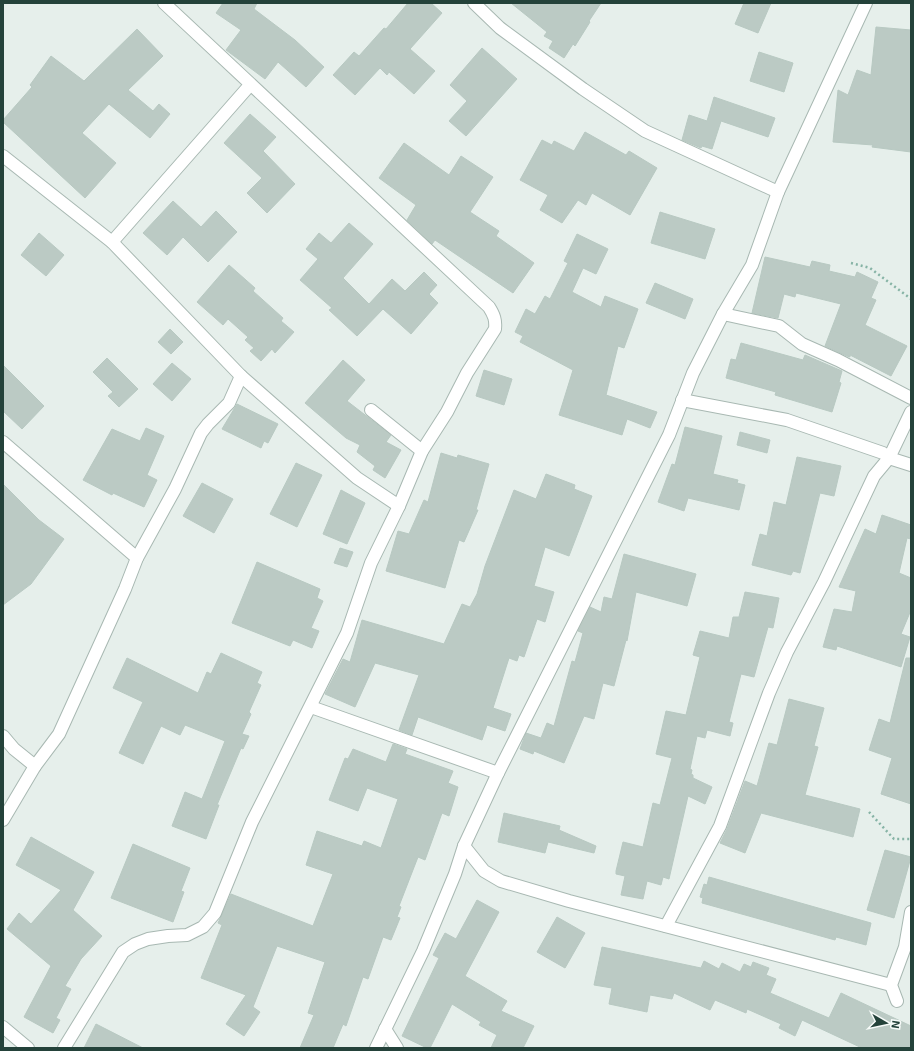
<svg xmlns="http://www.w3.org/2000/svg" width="914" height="1051" viewBox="0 0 914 1051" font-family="'Exo 2',sans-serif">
  <rect width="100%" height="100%" fill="#e6efeb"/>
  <g fill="#bbcac4" stroke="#b8c9c2">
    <polygon points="223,3 257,3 254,9 295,40 324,67 306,87 278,62 265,79 226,50 241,30 216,13"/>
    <polygon points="408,3 431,3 442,13 410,49 435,71 414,94 389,72 387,75 380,68 355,95 333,75 354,52 359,56 384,28 386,29"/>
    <polygon points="511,3 601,3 589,21 590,22 575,46 573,44 564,58 549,48 553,41 544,36 547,32"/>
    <polygon points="744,3 771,3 758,33 735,24"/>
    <polygon points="876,27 911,30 911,152 872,147 873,145 833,142 838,90 848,95 857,70 871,75"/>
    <polygon points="137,29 163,56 128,90 153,111 159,104 170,114 150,138 109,104 82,133 116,163 85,198 3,122 3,120 32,87 30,85 51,56 84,81"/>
    <polygon points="482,48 517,79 466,136 449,121 467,101 450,85"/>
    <polygon points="759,52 793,63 784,92 750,81"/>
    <polygon points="714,97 775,118 768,137 721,121 712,149 702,146 701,148 682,140 689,115 707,121"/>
    <polygon points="250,114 276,137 263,151 295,184 267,213 247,193 262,178 224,143"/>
    <polygon points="585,132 626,155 629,151 657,168 630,215 592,193 586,205 578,200 562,223 540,210 548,195 520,180 542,140 552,145 554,141 574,151"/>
    <polygon points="404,143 449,175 461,156 493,177 470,212 499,231 496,236 534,263 513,293 435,240 432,244 407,220 416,205 379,178"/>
    <polygon points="173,201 201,227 216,211 237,232 208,262 183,237 167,255 143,233"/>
    <polygon points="660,212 715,229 705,259 651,243"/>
    <polygon points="349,223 373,244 343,278 369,304 392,279 405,291 424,272 437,285 429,294 438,303 411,334 383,309 357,336 329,310 332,308 300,280 318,259 306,249 319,233 331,243"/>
    <polygon points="39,233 64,255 46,276 21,255"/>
    <polygon points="577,234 608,249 596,274 583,268 572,292 601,307 605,296 638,309 624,348 618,346 606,395 657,412 650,428 627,419 622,435 559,415 573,370 520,342 523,336 515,332 526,309 535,314 545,296 550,299 568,263 564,261"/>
    <polygon points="765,257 810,267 812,261 830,265 829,271 855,277 857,272 878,282 871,298 876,300 865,325 907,346 891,376 850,355 850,357 847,356 825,346 841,304 796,293 795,297 784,294 778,318 752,313"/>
    <polygon points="229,265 255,288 253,291 283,318 281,321 294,332 275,353 272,349 261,361 250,351 254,348 245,340 248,337 228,319 223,325 197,302"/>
    <polygon points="655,283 693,299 685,319 646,303"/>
    <polygon points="170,329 183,342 171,354 158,342"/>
    <polygon points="741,343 803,360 805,355 842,371 839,382 841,383 832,412 775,395 776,392 726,378 731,359 736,360"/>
    <polygon points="107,358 138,389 119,407 108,396 113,392 93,372"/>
    <polygon points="343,360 365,380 347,401 391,435 386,442 401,450 385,478 373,470 375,466 357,452 360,445 346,438 305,403"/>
    <polygon points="172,363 191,379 172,401 153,384"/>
    <polygon points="3,365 44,406 22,429 3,411"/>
    <polygon points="484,370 512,379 504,405 476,396"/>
    <polygon points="237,404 278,424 268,443 264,441 261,448 222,429"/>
    <polygon points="685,427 722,436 713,474 738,480 737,483 745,485 739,510 688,498 684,511 658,502 672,464 675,465"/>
    <polygon points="146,428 164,436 147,475 157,480 144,507 113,493 112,495 83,480 112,429 140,441"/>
    <polygon points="740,432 770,440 767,453 737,445"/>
    <polygon points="441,453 457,458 458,455 489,464 476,510 478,510 464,542 459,540 445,588 386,571 398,531 409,534 424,500 428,502"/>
    <polygon points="797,457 841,466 834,496 820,493 800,573 793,571 791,575 752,565 760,534 767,536 774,502 786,505"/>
    <polygon points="296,463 322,475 297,527 270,514"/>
    <polygon points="546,474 575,485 574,489 592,496 569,556 545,547 534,586 554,592 545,622 537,619 524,657 519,655 517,661 509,658 493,708 511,714 505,731 487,725 482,740 418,717 412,735 399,730 419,675 375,663 355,707 325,694 343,659 350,662 362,620 444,644 462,604 470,607 477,594 485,566 514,490 536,499"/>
    <polygon points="202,483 233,499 214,533 183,516"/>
    <polygon points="3,484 39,520 64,539 31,584 3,605"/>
    <polygon points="341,490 365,503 347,544 323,534"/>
    <polygon points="882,515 911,525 911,539 907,538 899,573 911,578 911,610 901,634 910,637 901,667 837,646 836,650 823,647 834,609 852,612 856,591 839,587 865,529 876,534"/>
    <polygon points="340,548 353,552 347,567 334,563"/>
    <polygon points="624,554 696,574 687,606 636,592 627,641 626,640 614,686 603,683 594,719 584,716 564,763 534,751 533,754 520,749 526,733 541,738 547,723 554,726 572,661 575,662 583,633 578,631 590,607 601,612 604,597 612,599"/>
    <polygon points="257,562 320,589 317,598 323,601 311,628 319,631 312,648 293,640 290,646 232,623"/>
    <polygon points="745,592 779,598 773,628 768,627 754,677 741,674 729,722 733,723 730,736 707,730 705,738 697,736 690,769 692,770 691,774 693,775 693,778 712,787 705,804 688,796 669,879 663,877 661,885 647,881 643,899 621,895 625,876 616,874 616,871 623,842 643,847 653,803 660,805 672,758 656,754 666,711 686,715 700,657 693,655 700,631 729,638 733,617 739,617"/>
    <polygon points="221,653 262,672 257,683 261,685 249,712 251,714 242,734 249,736 243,749 241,748 217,805 219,805 206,839 172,826 185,792 202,799 225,741 185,725 180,735 161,726 143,764 119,753 143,702 113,688 127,658 198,693 207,672 211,674"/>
    <polygon points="906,658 911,658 911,804 881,794 892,758 869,750 879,719 890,723"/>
    <polygon points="789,699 824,708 814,746 818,747 805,795 860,809 853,837 761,813 745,853 720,843 727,829 745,781 757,786 769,743 777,745"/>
    <polygon points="393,744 407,749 405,754 453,771 448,783 458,787 449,816 442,813 425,860 418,857 399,906 401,907 397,917 400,918 391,940 383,937 368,979 363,977 346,1026 343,1024 333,1048 300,1048 314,1015 308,1013 325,962 277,946 253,1007 260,1012 244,1036 226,1024 246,995 201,978 222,925 218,923 231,894 313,926 333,874 306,865 317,831 362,846 364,841 381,848 398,799 367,788 358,811 329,800 345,758 348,759 353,749 386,762"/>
    <polygon points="504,813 560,826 559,830 596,846 594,853 548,842 545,853 498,842"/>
    <polygon points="31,837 94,872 73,910 102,936 81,959 65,986 71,989 56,1018 60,1020 53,1033 24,1017 51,966 7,929 19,913 31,924 61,890 16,865"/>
    <polygon points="133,844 190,868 181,891 184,892 173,922 111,898"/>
    <polygon points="885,850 911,857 894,918 867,910"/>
    <polygon points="709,877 871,923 866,945 836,937 835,940 702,903 703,898 700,897 704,884 707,885"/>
    <polygon points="477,900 499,912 465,976 507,1001 501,1011 534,1026 523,1048 491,1048 497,1035 479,1025 481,1022 452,1004 430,1048 427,1048 402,1036 439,958 433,955 445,933 456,939"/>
    <polygon points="557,917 585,933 565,968 537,952"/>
    <polygon points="602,947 701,968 704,961 719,969 722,963 740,972 744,964 751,967 753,962 769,968 766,975 776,979 770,993 829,1018 841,993 911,1026 911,1048 862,1048 802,1020 795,1036 779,1028 781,1024 747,1009 746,1013 715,1000 710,1010 674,993 672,999 650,995 647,1012 609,1004 612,988 594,985"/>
    <polygon points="96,1024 143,1048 84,1048"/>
  </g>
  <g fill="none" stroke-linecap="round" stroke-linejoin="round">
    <defs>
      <g id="street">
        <polyline points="474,3 500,28 583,89 645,131 778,192"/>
        <polyline points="3,156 112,242 241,376 357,478 399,506"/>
        <polyline points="112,242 250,85"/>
        <polyline points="723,314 779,326 802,344 838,360 911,398"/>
        <polyline points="682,400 787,420 883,453 889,458 911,465"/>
        <polyline points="371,410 422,451"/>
        <polyline points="3,442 137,558"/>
        <polyline points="311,707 498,773"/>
        <polyline points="3,736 14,749 35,766"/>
        <polyline points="3,820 35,766 59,734 125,589 137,558 175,489 201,433 208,424 229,403 241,376"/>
        <polyline points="464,846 484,871 501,881 569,901 891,985"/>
        <polyline points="666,926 720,826 769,693 787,652 824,582 874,476 889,458 911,412"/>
        <polyline points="897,1001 891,985 905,947 911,912"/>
        <polyline points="3,1027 28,1048"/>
        <polyline points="385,1029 397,1048"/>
        <path d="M64,1048L123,952L135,944L148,939L168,936L187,935L203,927L215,913L252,822L347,633L371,563L399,506L422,451L447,412L467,373L495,329C496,320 494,315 489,307L164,3"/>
        <polyline points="376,1048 423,951 455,874 464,846 498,773 669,435 693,373 723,314 752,265 778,192 866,3"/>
      </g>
    </defs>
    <use href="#street" stroke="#a8b8b2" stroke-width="14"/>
    <g stroke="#86b3a5" stroke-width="2.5" stroke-dasharray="2 3" stroke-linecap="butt">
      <polyline points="851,263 870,268 911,299"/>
      <polyline points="869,812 894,839 911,839"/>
    </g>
    <use href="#street" stroke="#fff" stroke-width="12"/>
  </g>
  <rect width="914" height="1051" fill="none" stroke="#24423a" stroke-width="8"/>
  <g transform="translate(886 1023) rotate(99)" stroke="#f7fbf9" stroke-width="3" paint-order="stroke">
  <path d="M0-3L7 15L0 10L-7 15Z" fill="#24423a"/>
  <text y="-6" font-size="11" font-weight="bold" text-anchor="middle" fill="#24423a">N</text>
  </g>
</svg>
